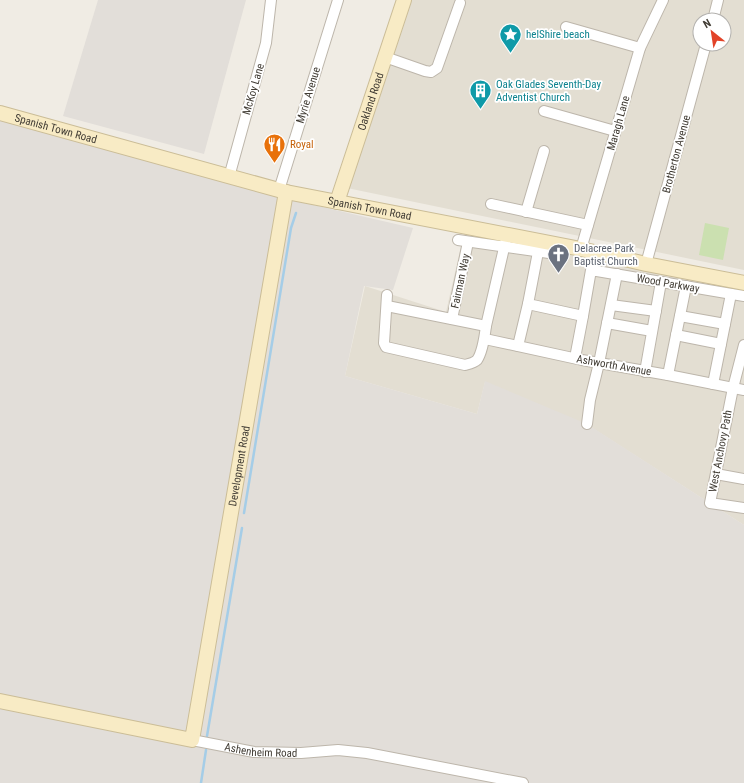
<svg xmlns="http://www.w3.org/2000/svg" width="744" height="783" viewBox="0 0 744 783" font-family="'Roboto Condensed',sans-serif">
  <rect width="100%" height="100%" fill="#f0ece4"/>
  <g fill="#e3ded2" fill-rule="evenodd">
    <path d="M407,0H744V270L347,188ZM700,20H724V44H700Z"/>
    <polygon points="464,233 744,291 744,525 594,429 485,382 477,414 345,376 365,286 446,312"/>
  </g>
  <g fill="#e2ded9">
    <polygon points="98,0 246,0 204,154 63,116"/>
    <polygon points="0,119 279,197 413,228 393,290 364,286 345,376 477,414 485,381 587,424 744,525 744,783 0,783"/>
  </g>
  <polygon fill="#cbe0b0" points="705,223 729,228 723,260 699,255"/>
  <g fill="none" stroke-linecap="round" stroke-linejoin="round">
    <g stroke="#a5cde7" stroke-width="2.5">
      <polyline points="244,513 291,228 296,213"/>
      <polyline points="207,736 242,528"/>
      <polyline points="201,783 206,750"/>
    </g>
    <defs>
      <g id="street">
        <polyline points="713,20 718,0"/>
        <polyline points="566,27 640,48"/>
        <polyline points="385,57 425,71 431,72 437,68 460,3"/>
        <polyline points="544,111 615,131"/>
        <polyline points="229,177 266,43 271,0"/>
        <polyline points="279,190 338,0"/>
        <polyline points="491,204 588,225"/>
        <polyline points="526,212 544,151"/>
        <polyline points="458,240 549,253"/>
        <polyline points="581,249 640,48 663,0"/>
        <polyline points="538,252 528,304 583,316 591,270 744,296"/>
        <polyline points="646,264 706,44"/>
        <path d="M387,295L384,343L386,347L465,365C469,364 474,363 477,360C482,353 485,334 486,326L507,235"/>
        <polyline points="611,305 656,311"/>
        <polyline points="387,306 486,326"/>
        <polyline points="680,316 725,324"/>
        <polyline points="452,319 468,242"/>
        <polyline points="607,323 652,331"/>
        <polyline points="676,335 721,344"/>
        <polyline points="485,339 582,360 668,375 744,390"/>
        <polyline points="744,345 733,388 710,503 744,508"/>
        <polyline points="518,346 528,304"/>
        <polyline points="575,358 583,316"/>
        <polyline points="645,372 661,282"/>
        <polyline points="668,375 686,286"/>
        <polyline points="713,384 731,294"/>
        <polyline points="587,424 590,400 599,363 617,274"/>
        <polyline points="716,474 744,479"/>
        <path id="s1" d="M192,740L254,752L301,753L338,750L367,753L523,783"/>
      </g>
      <g id="secondary">
        <path id="s2" d="M0,113L286,192L581,249L646,264L744,283"/>
        <path id="s3" d="M337,202L404,0"/>
        <path id="s4" d="M0,701L192,740L286,192"/>
      </g>
    </defs>
    <use href="#street" stroke="#bdb6ab" stroke-width="12"/>
    <use href="#secondary" stroke="#cbbd97" stroke-width="16"/>
    <use href="#street" stroke="#fff" stroke-width="10"/>
    <use href="#secondary" stroke="#f8ebc5" stroke-width="14"/>
  </g>
  <defs>
    <symbol id="sight-pin" viewBox="-11 -11 22 30"><path d="M0 17L-7.5 6A9.5 9.5 0 1 1 7.5 6Z" fill="#0f9aa8" stroke="#fff"/><path d="M0-6L1.8-2.2L6-1.7L2.9 1.2L3.7 5.4L0 3.3L-3.7 5.4L-2.9 1.2L-6-1.7L-1.8-2.2Z" fill="#fff"/></symbol>
    <symbol id="building-pin" viewBox="-11 -11 22 30"><path d="M0 17L-7.5 6A9.5 9.5 0 1 1 7.5 6Z" fill="#0f9aa8" stroke="#fff"/><path d="M-4-6H4V6H1V3H-1V6H-4ZM-2.5-4.3h1.7v1.8h-1.7ZM.8-4.3h1.7v1.8H.8ZM-2.5-1h1.7V.8h-1.7ZM.8-1h1.7V.8H.8Z" fill="#fff"/></symbol>
    <symbol id="restaurant-pin" viewBox="-11 -11 22 30"><path d="M0 17L-7.5 6A9.5 9.5 0 1 1 7.5 6Z" fill="#e8710a" stroke="#fff"/><path d="M-5-6h1v4h1v-4h1v4h1v-4h1v5L-1.5 .5V6h-2V.5L-5-1ZM5-6V6H3V1.5H1.5Q1.5-4 5-6Z" fill="#fff"/></symbol>
    <symbol id="church-pin" viewBox="-11 -11 22 30"><path d="M0 17L-7.5 6A9.5 9.5 0 1 1 7.5 6Z" fill="#6b7280" stroke="#fff"/><path d="M-1.2-6h2.4v3.5h3.3v2.4h-3.3V6h-2.4V-.1h-3.3v-2.4h3.3Z" fill="#fff"/></symbol>
  </defs>
  <g fill-rule="evenodd">
    <use href="#sight-pin" x="498" y="22" width="25" height="34"/>
    <use href="#building-pin" x="468" y="78" width="25" height="34"/>
    <use href="#restaurant-pin" x="262" y="132" width="25" height="34"/>
    <use href="#church-pin" x="546" y="242" width="25" height="34"/>
  </g>
  <g text-anchor="middle" stroke-width="3.5" stroke-linejoin="round" paint-order="stroke">
    <g font-size="11" fill="#0d838f" stroke="#fff" text-anchor="start">
      <text x="526" y="38">helShire beach</text>
      <text x="496" y="88">Oak Glades Seventh-Day<tspan x="496" dy="13">Adventist Church</tspan></text>
    </g>
    <g font-size="11" fill="#413c34" stroke="#fff">
      <text transform="translate(253 89) rotate(-74)" y="4">McKoy Lane</text>
      <text transform="translate(308 95) rotate(-73)" y="4">Myrie Avenue</text>
      <text dy="4" stroke="none"><textPath href="#s3" startOffset="106">Oakland Road</textPath></text>
      <text transform="translate(618 123) rotate(-74)" y="4">Maragh Lane</text>
      <text dy="4" stroke="none"><textPath href="#s2" startOffset="58">Spanish Town Road</textPath></text>
      <text transform="translate(676 154) rotate(-75)" y="4">Brotherton Avenue</text>
      <text dy="4" stroke="none"><textPath href="#s2" startOffset="382">Spanish Town Road</textPath></text>
      <text transform="translate(460 281) rotate(-78)" y="4">Fairman Way</text>
      <text transform="translate(668 283) rotate(10)" y="4">Wood Parkway</text>
      <text transform="translate(614 365) rotate(10)" y="4">Ashworth Avenue</text>
      <text transform="translate(720 451) rotate(-79)" y="4">West Anchovy Path</text>
      <text dy="4" stroke="none"><textPath href="#s4" startOffset="474">Development Road</textPath></text>
      <text dy="4" stroke="none"><textPath href="#s1" startOffset="70">Ashenheim Road</textPath></text>
    </g>
    <g font-size="11" fill="#c56008" stroke="#fff" text-anchor="start">
      <text x="290" y="148">Royal</text>
    </g>
    <g font-size="11" fill="#5b616d" stroke="#fff" text-anchor="start">
      <text x="574" y="252">Delacree Park<tspan x="574" dy="13">Baptist Church</tspan></text>
    </g>
  </g>
  <g transform="translate(712 32) rotate(330)"><circle r="19" fill="#ffffff" stroke="#b3b1ae"/>
  <path d="M0-3L7 15L0 10L-7 15Z" fill="#e24328"/>
  <text y="-6" font-size="11" font-weight="bold" text-anchor="middle" fill="#413c34">N</text>
  </g>
</svg>
